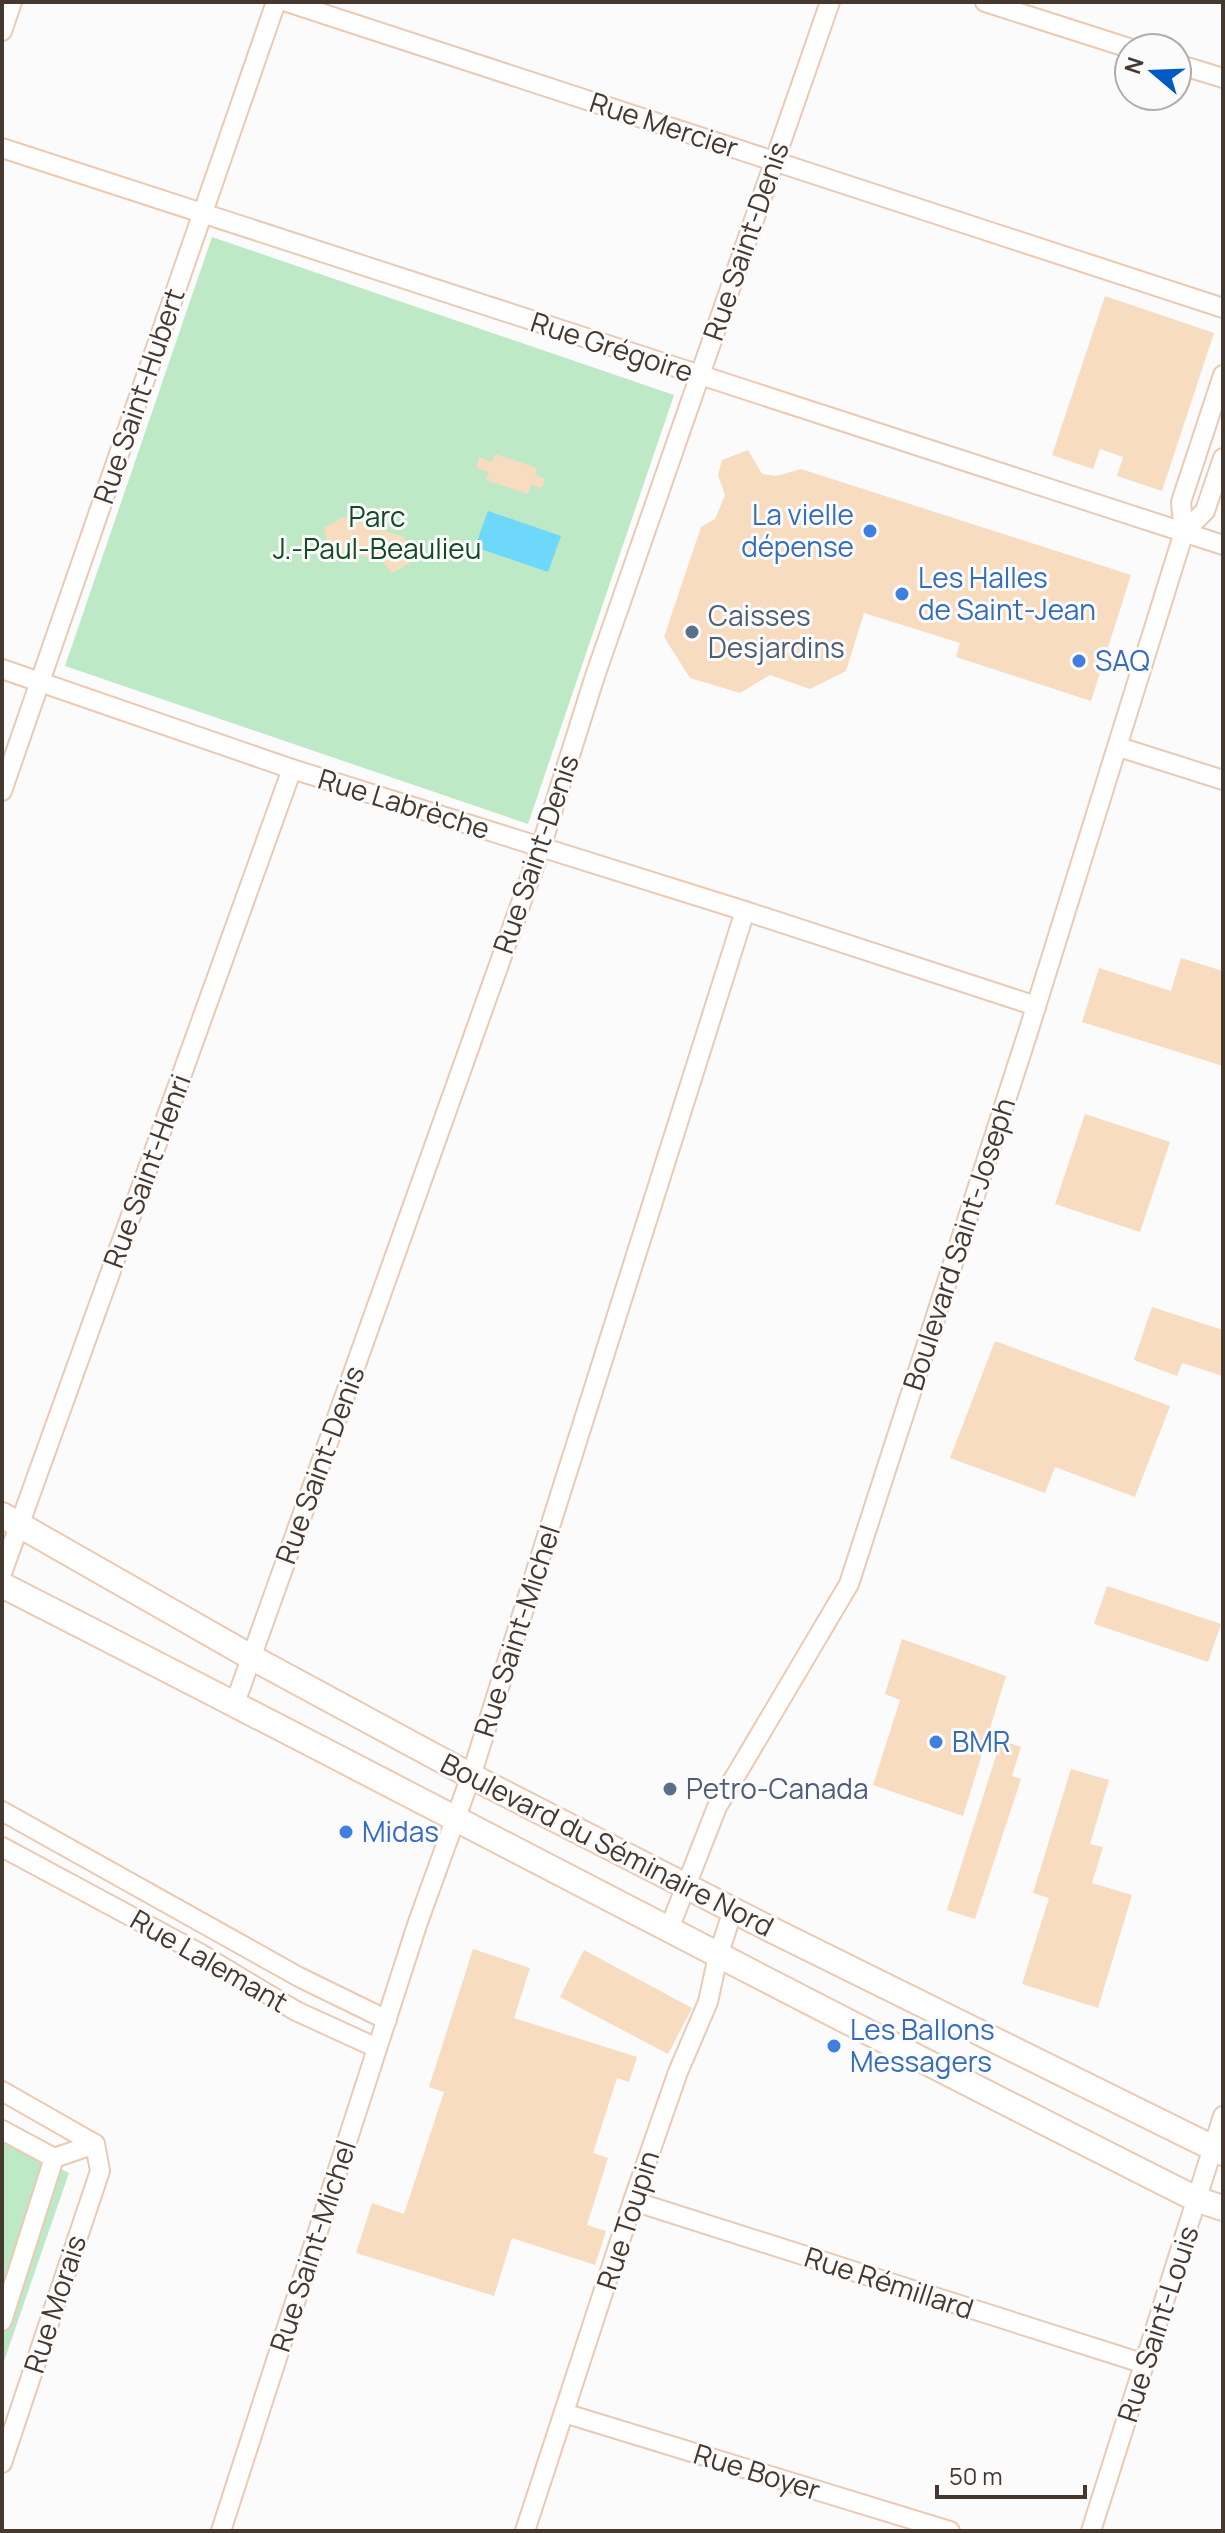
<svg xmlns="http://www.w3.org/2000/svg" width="1225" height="2533" viewBox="0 0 1225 2533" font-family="Manrope,sans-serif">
  <rect width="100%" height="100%" fill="#fbfbfb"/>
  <g fill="#bee9c6">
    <polygon points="212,237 674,395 528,824 65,666"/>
    <polygon points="2,2138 69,2173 2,2367"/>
  </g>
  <polygon fill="#6ed8fa" points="488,511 561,536 548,572 475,547"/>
  <g fill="#f7dcc0">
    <polygon points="1105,296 1214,333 1162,491 1117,476 1123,457 1100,449 1093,469 1052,455"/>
    <polygon points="748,450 762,474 776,476 801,469 1131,575 1091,701 956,657 960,643 864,613 846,671 810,689 770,675 740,693 690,678 664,637 701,527 715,519 725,495 718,475 722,460"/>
    <polygon points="495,454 537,468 535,475 545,479 542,488 531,485 528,494 486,480 489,472 476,468 479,457 492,462"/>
    <polygon points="343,517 404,537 415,560 392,573 381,560 343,552 329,552 324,528"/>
    <polygon points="1181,958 1223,971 1223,1066 1082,1022 1099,968 1171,991"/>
    <polygon points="1085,1114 1170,1142 1140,1232 1055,1204"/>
    <polygon points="1152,1307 1223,1330 1223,1376 1182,1363 1177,1376 1134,1360"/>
    <polygon points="995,1341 1170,1406 1135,1497 1055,1467 1045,1493 950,1458"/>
    <polygon points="1107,1586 1221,1624 1208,1662 1094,1624"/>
    <polygon points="902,1639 1006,1676 963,1816 873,1785 900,1700 885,1694"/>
    <polygon points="1001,1740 1021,1747 1012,1776 1021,1779 975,1919 947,1910"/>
    <polygon points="1071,1769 1109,1780 1090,1844 1103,1847 1092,1883 1132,1895 1098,2008 1022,1984 1049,1898 1033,1893"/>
    <polygon points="473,1949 530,1968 514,2018 637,2057 629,2082 617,2078 593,2153 608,2158 587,2225 606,2231 595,2265 512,2238 494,2296 356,2253 372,2203 404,2214 444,2092 429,2087"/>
    <polygon points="584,1950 692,2008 668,2054 560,1997"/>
  </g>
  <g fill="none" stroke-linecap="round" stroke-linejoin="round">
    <defs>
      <g id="street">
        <polyline points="287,2 1223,308"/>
        <polyline points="985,2 1129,48"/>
        <polyline points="2,31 12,2"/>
        <polyline points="1177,64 1223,78"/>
        <polyline points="2,148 1223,545"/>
        <polyline points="1184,532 1205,511 1223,458"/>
        <polyline points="2,669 292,769 745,911 1036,1006"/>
        <polyline points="1119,747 1223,780"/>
        <polyline points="2,791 276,2"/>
        <polyline points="2,1573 292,769"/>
        <polyline points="235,1703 541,847 595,676 830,2"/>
        <polyline points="2,1811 299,1977 387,2020"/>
        <polyline points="2,1847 201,1954 296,2011 377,2048"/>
        <polyline points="669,1929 717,1807 849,1584 1029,1029 1184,532 1181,502 1223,375"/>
        <polyline points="2,2091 95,2144 100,2171 2,2463"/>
        <polyline points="2,2130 54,2158 2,2321"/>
        <polyline points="54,2158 95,2144"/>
        <polyline points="633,2201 1145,2364"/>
        <polyline points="564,2413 950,2531"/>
        <polyline points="221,2531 418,1922 471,1776 745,911"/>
        <polyline points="525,2531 633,2201 678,2072 708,2002 718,1956 733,1910"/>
        <polyline points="1091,2531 1223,2116"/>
      </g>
      <g id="secondary">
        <polyline points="2,1515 251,1657 471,1776 766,1927 1223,2153"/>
        <path d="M2,1585C401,1788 797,1999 1198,2200L1223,2208"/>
      </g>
    </defs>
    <use href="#street" stroke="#eacab3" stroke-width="22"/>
    <use href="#secondary" stroke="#eacab3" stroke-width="28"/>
    <use href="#street" stroke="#fff" stroke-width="18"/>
    <use href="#secondary" stroke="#fff" stroke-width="24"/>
  </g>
  <g fill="#3f7fe0" stroke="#fbfbfb" stroke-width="3">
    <circle cx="870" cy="531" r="8"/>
    <circle cx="902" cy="594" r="8"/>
    <circle cx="1079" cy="661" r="8"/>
    <circle cx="936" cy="1742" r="8"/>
    <circle cx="346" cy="1832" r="8"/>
    <circle cx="834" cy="2046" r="8"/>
  </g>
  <g fill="#5c6f8a" stroke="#fbfbfb" stroke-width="3">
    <circle cx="692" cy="632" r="8"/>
    <circle cx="670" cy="1789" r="8"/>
  </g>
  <g text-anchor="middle" stroke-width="6" stroke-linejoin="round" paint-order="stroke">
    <g font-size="28" fill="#45392f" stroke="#fbfbfb">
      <text transform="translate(664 125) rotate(18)" y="10">Rue Mercier</text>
      <text transform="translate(746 241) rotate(-71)" y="10">Rue Saint-Denis</text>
      <text transform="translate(612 347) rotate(18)" y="10">Rue Grégoire</text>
      <text transform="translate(139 396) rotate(-71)" y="10">Rue Saint-Hubert</text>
      <text transform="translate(404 804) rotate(17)" y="10">Rue Labrèche</text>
      <text transform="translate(536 854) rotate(-71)" y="10">Rue Saint-Denis</text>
      <text transform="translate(147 1171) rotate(-70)" y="10">Rue Saint-Henri</text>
      <text transform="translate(959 1244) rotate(-72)" y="10">Boulevard Saint-Joseph</text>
      <text transform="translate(320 1465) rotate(-70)" y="10">Rue Saint-Denis</text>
      <text transform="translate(517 1631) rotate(-72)" y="10">Rue Saint-Michel</text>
      <text transform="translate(607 1845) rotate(27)" y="10">Boulevard du Séminaire Nord</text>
      <text transform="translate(209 1961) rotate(30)" y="10">Rue Lalemant</text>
      <text transform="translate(628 2220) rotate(-72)" y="10">Rue Toupin</text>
      <text transform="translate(313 2246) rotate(-72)" y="10">Rue Saint-Michel</text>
      <text transform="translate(889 2283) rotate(18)" y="10">Rue Rémillard</text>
      <text transform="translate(55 2304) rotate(-72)" y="10">Rue Morais</text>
      <text transform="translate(1158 2324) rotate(-72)" y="10">Rue Saint-Louis</text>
      <text transform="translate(757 2472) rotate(17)" y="10">Rue Boyer</text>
    </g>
    <g font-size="28" fill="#366cbe" stroke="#fbfbfb" text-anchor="start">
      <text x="854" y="525" text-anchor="end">La vielle<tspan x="854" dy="32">dépense</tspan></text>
      <text x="918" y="588">Les Halles<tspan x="918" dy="32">de Saint-Jean</tspan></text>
      <text x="1095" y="671">SAQ</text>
      <text x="952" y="1752">BMR</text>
      <text x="362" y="1842">Midas</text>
      <text x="850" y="2040">Les Ballons<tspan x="850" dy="32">Messagers</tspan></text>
    </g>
    <g font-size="28" fill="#134925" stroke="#fbfbfb">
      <text x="377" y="527">Parc<tspan x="377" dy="32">J.-Paul-Beaulieu</tspan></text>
    </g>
    <g font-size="28" fill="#4e5e75" stroke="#fbfbfb" text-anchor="start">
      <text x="708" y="626">Caisses<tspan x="708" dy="32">Desjardins</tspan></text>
      <text x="686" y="1799">Petro-Canada</text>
    </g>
  </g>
  <rect width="1225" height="2533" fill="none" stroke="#45392f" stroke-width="8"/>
  <g transform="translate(1153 72) rotate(289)"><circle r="38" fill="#fbfbfb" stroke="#b2ada9" stroke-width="2"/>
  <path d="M0-6L14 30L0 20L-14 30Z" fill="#025bc4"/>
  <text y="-12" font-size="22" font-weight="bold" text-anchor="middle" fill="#45392f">N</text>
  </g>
  <path d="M937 2485v12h148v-12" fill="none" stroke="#45392f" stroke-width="4"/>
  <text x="949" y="2485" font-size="24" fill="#45392f" stroke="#fbfbfb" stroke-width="6" paint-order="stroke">50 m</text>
</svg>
